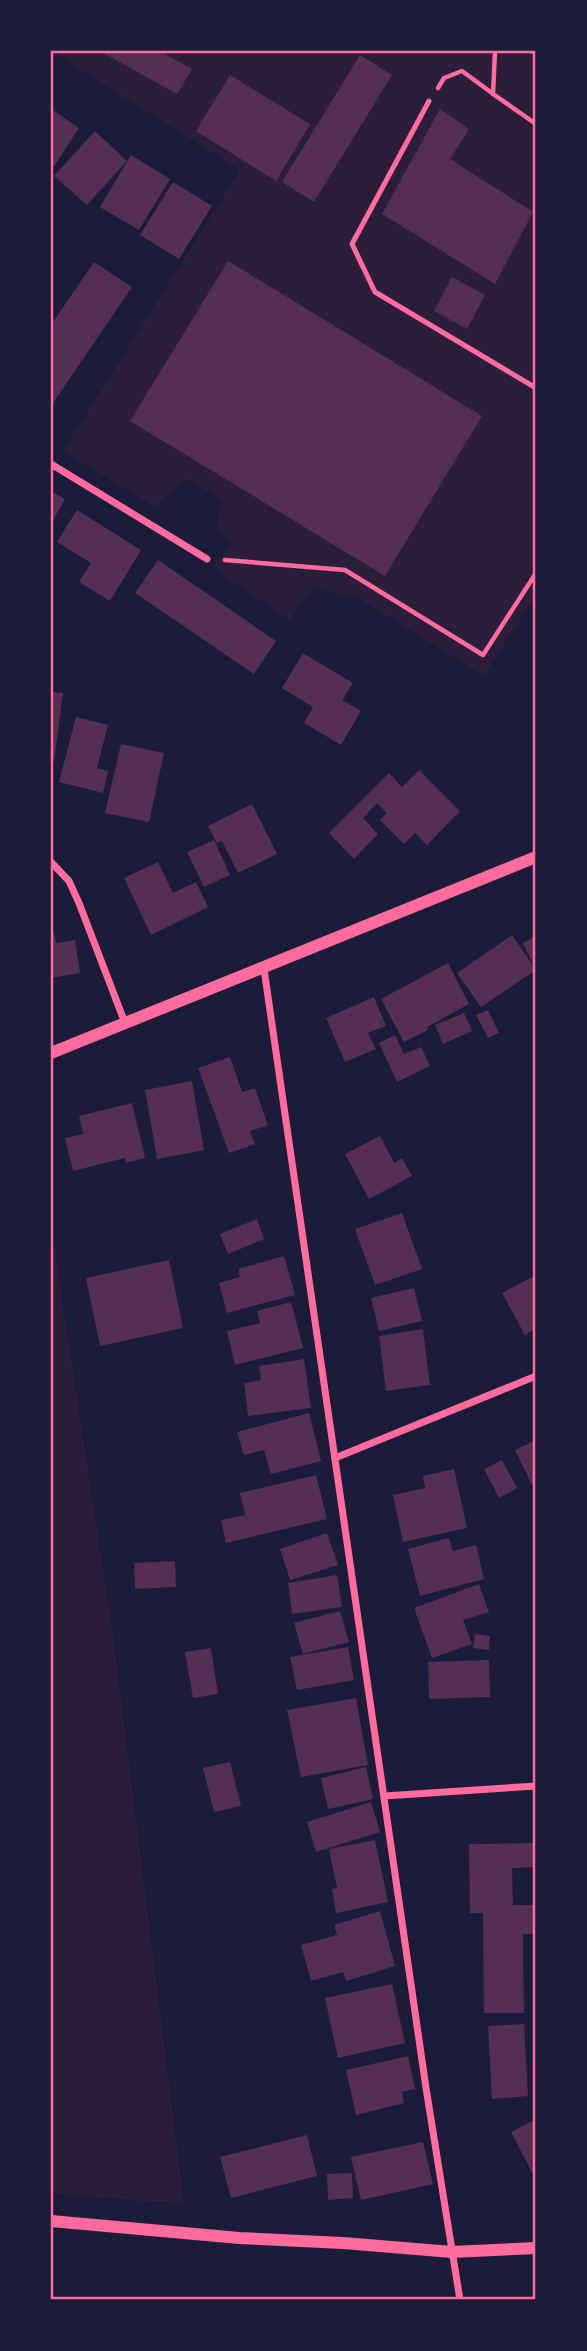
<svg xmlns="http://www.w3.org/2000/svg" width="587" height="2351" viewBox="0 0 587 2351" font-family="Rubik,sans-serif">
  <rect width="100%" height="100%" fill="#1b1b3a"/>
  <g fill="#2a1e3b">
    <polygon points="51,51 536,51 536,594 484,676 358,598 313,587 290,620 213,569 230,542 216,529 222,500 185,479 155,507 63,451 240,170"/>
    <polygon points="51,1227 112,1628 184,2204 51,2194"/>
  </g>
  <g fill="#542f53">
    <polygon points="100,51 159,51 192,69 177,94"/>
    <polygon points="360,55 392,75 314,202 282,182"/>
    <polygon points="230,75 310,124 276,181 196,131"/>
    <polygon points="51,109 79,128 51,171"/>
    <polygon points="440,109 469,129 450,159 533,212 495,284 382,214"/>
    <polygon points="95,131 127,161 87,205 54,176"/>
    <polygon points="131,155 170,179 139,230 100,207"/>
    <polygon points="173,182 212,206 179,259 140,235"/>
    <polygon points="228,261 482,416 385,576 130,421"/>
    <polygon points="94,262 132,287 51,406 51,325"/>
    <polygon points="452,277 485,295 467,329 434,311"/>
    <polygon points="51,491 65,499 51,524"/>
    <polygon points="77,510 141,550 110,601 79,582 91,563 57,542"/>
    <polygon points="158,560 276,641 254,674 135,593"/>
    <polygon points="303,653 353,683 342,700 361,711 341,745 304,723 313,707 282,688"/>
    <polygon points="51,692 63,693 54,762 51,762"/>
    <polygon points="76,717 108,725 97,768 108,771 103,793 59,782"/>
    <polygon points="121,744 164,753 149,822 105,813"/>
    <polygon points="419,770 460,811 427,845 415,833 404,844 380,820 387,813 377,803 363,818 378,834 354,859 329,833 389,773 402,787"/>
    <polygon points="252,804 277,854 238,873 222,841 217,843 208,826"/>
    <polygon points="214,840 230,875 204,887 187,852"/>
    <polygon points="158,862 173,893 196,882 208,907 151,935 124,878"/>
    <polygon points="51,919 56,943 75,940 80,973 51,978"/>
    <polygon points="512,935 536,970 481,1007 457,973"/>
    <polygon points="536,936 536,970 523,943"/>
    <polygon points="448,963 469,1004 427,1027 428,1030 404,1042 381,999"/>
    <polygon points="374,997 386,1026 368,1033 376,1049 345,1062 326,1018"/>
    <polygon points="488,1010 499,1033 488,1038 476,1015"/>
    <polygon points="464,1013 472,1031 443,1044 435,1025"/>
    <polygon points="395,1035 404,1054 421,1047 430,1066 397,1082 379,1043"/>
    <polygon points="230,1057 242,1092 255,1088 268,1125 250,1131 255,1144 229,1153 198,1068"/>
    <polygon points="192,1081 204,1150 157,1159 145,1090"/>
    <polygon points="132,1103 145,1158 126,1163 125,1158 73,1171 65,1138 83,1134 79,1116"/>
    <polygon points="380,1136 394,1163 402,1158 412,1176 369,1199 345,1154"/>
    <polygon points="402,1213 422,1269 375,1285 355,1229"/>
    <polygon points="257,1219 264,1239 228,1254 220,1234"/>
    <polygon points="284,1256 295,1295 227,1313 219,1283 240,1277 238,1269"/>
    <polygon points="169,1260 183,1328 100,1346 86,1278"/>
    <polygon points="536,1275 536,1328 525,1335 502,1293"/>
    <polygon points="414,1288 422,1321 379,1331 371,1298"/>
    <polygon points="291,1302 303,1348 235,1365 227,1331 260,1323 257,1311"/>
    <polygon points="423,1329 430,1385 386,1391 379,1336"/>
    <polygon points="304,1359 311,1408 248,1416 244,1383 261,1380 259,1366"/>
    <polygon points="309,1413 321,1461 271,1474 264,1450 244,1455 237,1432"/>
    <polygon points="536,1440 536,1483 532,1485 515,1450"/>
    <polygon points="502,1460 517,1488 499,1498 484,1469"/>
    <polygon points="454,1469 467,1528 403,1542 393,1495 425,1488 423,1476"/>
    <polygon points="316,1475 327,1519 226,1543 221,1520 245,1515 240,1493"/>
    <polygon points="327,1533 338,1565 290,1580 280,1549"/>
    <polygon points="449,1538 453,1551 476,1545 484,1579 420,1596 408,1549"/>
    <polygon points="175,1561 176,1587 135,1589 134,1563"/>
    <polygon points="337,1575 342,1607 292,1614 288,1583"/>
    <polygon points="479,1584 489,1612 463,1620 472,1644 432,1658 414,1608"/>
    <polygon points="340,1611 349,1642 303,1654 294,1623"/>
    <polygon points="475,1634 490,1636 489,1650 473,1648"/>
    <polygon points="348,1647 354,1680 297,1690 290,1657"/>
    <polygon points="211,1648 218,1694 193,1698 185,1652"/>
    <polygon points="489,1660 490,1697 429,1699 428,1662"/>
    <polygon points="356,1698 368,1765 301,1777 287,1710"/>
    <polygon points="230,1762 241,1806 214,1812 203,1768"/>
    <polygon points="366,1767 373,1799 328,1809 321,1778"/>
    <polygon points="371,1802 380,1832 316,1852 307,1822"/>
    <polygon points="375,1840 388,1902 336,1913 332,1889 337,1888 329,1849"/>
    <polygon points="536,1843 536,1867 512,1868 513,1905 536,1905 536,1934 523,1934 524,2013 484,2013 483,1913 470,1913 469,1844"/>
    <polygon points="380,1911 395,1966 346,1981 343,1972 311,1981 301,1945 337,1935 334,1925"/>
    <polygon points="392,1984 405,2043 338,2058 325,1998"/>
    <polygon points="524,2024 528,2096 492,2099 488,2026"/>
    <polygon points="408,2056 415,2089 402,2092 404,2103 356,2115 346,2070"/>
    <polygon points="536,2119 536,2180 511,2132"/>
    <polygon points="307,2135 317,2176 231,2198 220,2157"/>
    <polygon points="423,2142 433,2184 361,2200 351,2157"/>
    <polygon points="352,2173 353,2198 328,2200 327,2174"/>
  </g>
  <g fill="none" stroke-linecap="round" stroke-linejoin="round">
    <g stroke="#ff6b9d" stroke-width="4.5">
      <polyline points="495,51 493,94 536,124"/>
      <polyline points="532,51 536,54"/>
      <polyline points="438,88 444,78 462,71 492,93"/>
      <polyline points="225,560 345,570 483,655 536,573"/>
    </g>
    <polyline stroke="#ff6b9d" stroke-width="5" points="429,101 352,244 375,292 536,388"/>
    <g stroke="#ff6b9d" stroke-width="7">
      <polyline points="51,464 207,559"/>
      <polyline points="51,862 69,881 79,903 125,1023"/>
      <polyline points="264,969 426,2088 460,2300"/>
      <polyline points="335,1458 536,1376"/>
      <polyline points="384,1796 536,1786"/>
    </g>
    <g stroke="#ff6b9d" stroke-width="12">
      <polyline points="51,1053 536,857"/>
      <polyline points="51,2221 239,2238 343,2243 452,2252 536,2248"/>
    </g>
  </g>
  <rect width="587" height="2351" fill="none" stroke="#1b1b3a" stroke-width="105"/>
  <rect x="52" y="52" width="482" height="2246" fill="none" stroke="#ff6b9d" stroke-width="2.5"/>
</svg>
